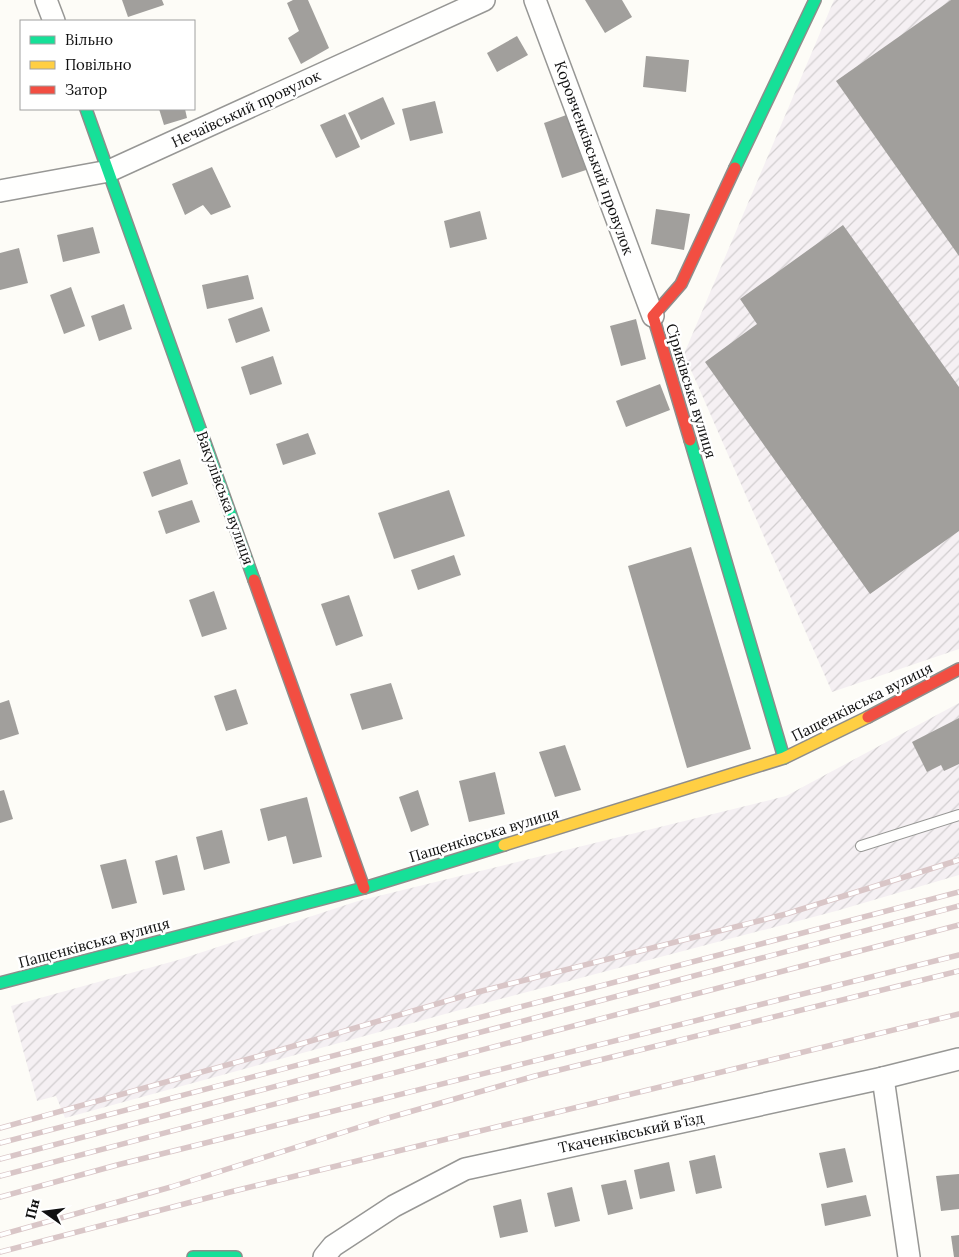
<svg xmlns="http://www.w3.org/2000/svg" width="959" height="1257" viewBox="0 0 959 1257" font-family="Lora,serif">
  <defs>
    <pattern id="industrial-furrows" width="10" height="10" patternUnits="userSpaceOnUse" patternTransform="scale(1.25)"><rect width="10" height="10" fill="#f5f0f3"/><path d="M-1 1l2-2M0 10L10 0M9 11l2-2" fill="none" stroke="#d1cdcf"/></pattern>
  </defs>
  <rect width="100%" height="100%" fill="#fdfcf7"/>
  <g fill="url(#industrial-furrows)">
    <polygon points="834,0 959,0 959,649 832,692 684,354"/>
    <polygon points="959,703 959,875 836,911 500,999 65,1118 56,1096 37,1101 11,1006 178,960 358,901 786,796"/>
  </g>
  <g fill="#a19f9c">
    <polygon points="122,0 162,0 164,5 128,17"/>
    <polygon points="293,0 308,0 329,48 301,64 288,38 299,31 287,3"/>
    <polygon points="585,0 622,0 632,17 605,33"/>
    <polygon points="951,0 959,0 959,256 836,81"/>
    <polygon points="517,36 528,55 497,72 487,53"/>
    <polygon points="646,56 689,60 686,92 643,87"/>
    <polygon points="383,97 395,124 361,140 348,113"/>
    <polygon points="435,101 443,133 410,141 402,109"/>
    <polygon points="159,109 185,109 187,118 164,125"/>
    <polygon points="572,113 592,168 562,178 544,123"/>
    <polygon points="345,114 360,147 336,158 320,125"/>
    <polygon points="212,167 231,207 211,215 203,205 185,215 172,184"/>
    <polygon points="656,209 690,214 684,250 651,244"/>
    <polygon points="480,211 487,239 450,248 444,221"/>
    <polygon points="843,225 959,387 959,531 870,594 705,362 757,324 740,299"/>
    <polygon points="93,227 100,253 63,262 57,235"/>
    <polygon points="19,248 28,283 0,290 0,253"/>
    <polygon points="248,275 254,299 207,309 202,285"/>
    <polygon points="71,287 85,326 64,334 50,295"/>
    <polygon points="124,304 132,329 99,341 91,316"/>
    <polygon points="262,307 270,331 236,343 228,319"/>
    <polygon points="636,319 646,359 621,366 610,326"/>
    <polygon points="273,356 282,384 250,395 241,367"/>
    <polygon points="660,384 670,410 626,427 616,401"/>
    <polygon points="308,433 316,454 283,465 276,444"/>
    <polygon points="180,459 188,484 152,497 143,472"/>
    <polygon points="449,490 465,536 394,559 378,513"/>
    <polygon points="192,500 200,522 166,534 158,511"/>
    <polygon points="691,547 751,749 687,768 628,566"/>
    <polygon points="454,555 461,575 418,590 411,570"/>
    <polygon points="214,591 227,629 202,637 189,600"/>
    <polygon points="349,595 363,636 336,646 321,604"/>
    <polygon points="391,683 403,719 362,730 350,694"/>
    <polygon points="236,689 248,724 226,731 214,696"/>
    <polygon points="9,700 19,734 0,740 0,703"/>
    <polygon points="959,718 959,764 944,771 941,765 927,772 912,742"/>
    <polygon points="565,745 581,790 555,797 539,752"/>
    <polygon points="495,772 505,814 469,822 459,781"/>
    <polygon points="4,790 13,819 0,823 0,791"/>
    <polygon points="418,790 429,825 411,832 399,797"/>
    <polygon points="307,797 322,857 293,864 286,836 268,841 260,809"/>
    <polygon points="222,830 230,863 204,870 196,837"/>
    <polygon points="177,855 185,890 163,895 155,861"/>
    <polygon points="126,859 137,903 112,909 100,865"/>
    <polygon points="845,1148 853,1182 827,1188 819,1153"/>
    <polygon points="715,1155 722,1188 696,1194 689,1161"/>
    <polygon points="669,1162 675,1191 640,1199 634,1170"/>
    <polygon points="959,1174 959,1209 941,1211 936,1176"/>
    <polygon points="626,1180 633,1209 608,1215 601,1185"/>
    <polygon points="572,1187 580,1221 555,1227 547,1193"/>
    <polygon points="866,1195 871,1216 825,1226 821,1204"/>
    <polygon points="521,1199 528,1232 500,1238 493,1206"/>
    <polygon points="959,1235 959,1257 954,1257 951,1236"/>
  </g>
  <g fill="none" stroke-linecap="round" stroke-linejoin="round">
    <defs>
      <polyline id="lane" points="861,846 959,815"/>
      <g id="street">
        <polyline points="46,0 54,21"/>
        <polyline points="535,0 653,316"/>
        <polyline points="0,191 109,171 484,0"/>
        <polyline points="883,1078 909,1257"/>
        <polyline points="324,1257 333,1246 394,1206 465,1169 883,1078 959,1059"/>
      </g>
      <g id="fast">
        <polyline points="86,109 254,580"/>
        <polyline points="735,168 815,0"/>
        <polyline points="690,440 784,758"/>
        <polyline points="0,983 364,888 504,845"/>
        <polyline points="193,1257 236,1257"/>
      </g>
      <polyline id="slow" points="504,845 784,758 868,717"/>
      <g id="jam">
        <polyline points="690,440 653,316 681,284 735,168"/>
        <polyline points="254,580 364,888"/>
        <polyline points="868,717 959,669"/>
      </g>
    </defs>
    <use href="#lane" stroke="#979795" stroke-width="12"/>
    <use href="#street" stroke="#979795" stroke-width="24"/>
    <use href="#fast" stroke="#8e8d8b" stroke-width="14"/>
    <use href="#slow" stroke="#8e8d8b" stroke-width="14"/>
    <use href="#jam" stroke="#8e8d8b" stroke-width="14"/>
    <use href="#lane" stroke="#fffffe" stroke-width="10"/>
    <use href="#street" stroke="#fffffe" stroke-width="21"/>
    <use href="#fast" stroke="#16e098" stroke-width="11"/>
    <use href="#slow" stroke="#ffcf43" stroke-width="11"/>
    <use href="#jam" stroke="#f24e42" stroke-width="11"/>
    <defs>
      <g id="rail">
        <polyline points="0,1128 263,1055 474,993 786,914 959,860"/>
        <polyline points="0,1143 959,892"/>
        <polyline points="0,1159 959,906"/>
        <polyline points="0,1176 959,925"/>
        <polyline points="0,1197 117,1165 959,955"/>
        <polyline points="0,1235 171,1187 388,1118 535,1076 959,971"/>
        <polyline points="0,1252 230,1192 959,1014"/>
      </g>
    </defs>
    <use href="#rail" stroke="#d9c6c7" stroke-width="5.5"/>
    <use href="#rail" stroke="#fff" stroke-width="4" stroke-dasharray="11" stroke-linecap="butt"/>
  </g>
  <g text-anchor="middle" stroke-width="5" stroke-linejoin="round" paint-order="stroke">
    <g font-size="15" fill="#111" stroke="#fff">
      <text transform="translate(246 109) rotate(-25)" y="5">Нечаївський провулок</text>
      <text transform="translate(594 158) rotate(70)" y="5">Коровченківський провулок</text>
      <text transform="translate(691 391) rotate(73)" y="5">Сіриківська вулиця</text>
      <text transform="translate(225 498) rotate(70)" y="5">Вакулівська вулиця</text>
      <text transform="translate(862 702) rotate(-27)" y="5">Пащенківська вулиця</text>
      <text transform="translate(484 835) rotate(-17)" y="5">Пащенківська вулиця</text>
      <text transform="translate(94 943) rotate(-15)" y="5">Пащенківська вулиця</text>
      <text transform="translate(631 1133) rotate(-12)" y="5">Ткаченківський в'їзд</text>
    </g>
  </g>
  <rect x="20" y="20" width="175" height="90" fill="#ffffff" stroke="#a0a0a0"/>
  <rect x="30" y="36" width="25" height="8" fill="#16e098" stroke="#a0a0a0"/>
  <text x="65" y="45" font-size="15" fill="#111111">Вільно</text>
  <rect x="30" y="61" width="25" height="8" fill="#ffcf43" stroke="#a0a0a0"/>
  <text x="65" y="70" font-size="15" fill="#111111">Повільно</text>
  <rect x="30" y="86" width="25" height="8" fill="#f24e42" stroke="#a0a0a0"/>
  <text x="65" y="95" font-size="15" fill="#111111">Затор</text>
  <g transform="translate(45 1212) rotate(284)" stroke="#ffffff" stroke-width="4" paint-order="stroke">
  <path d="M0-4L9 19L0 12L-9 19Z" fill="#111111"/>
  <text y="-8" font-size="14" font-weight="bold" text-anchor="middle" fill="#111111">Пн</text>
  </g>
</svg>
